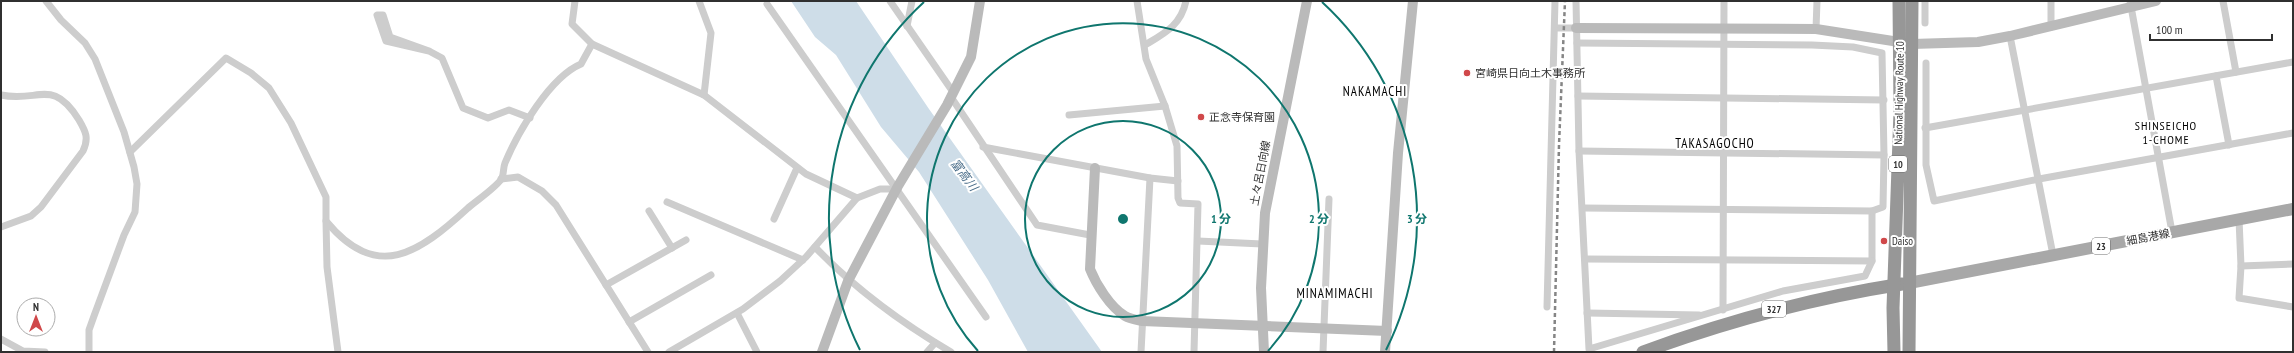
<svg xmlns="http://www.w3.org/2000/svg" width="2294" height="353" viewBox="0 0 2294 353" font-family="'PT Sans Narrow','Noto Sans JP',sans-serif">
  <rect width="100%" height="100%" fill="#fff"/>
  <polygon fill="#cedde8" points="791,1 856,1 929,109 1102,352 1028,352 988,280 919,172 881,127 836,55 815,37"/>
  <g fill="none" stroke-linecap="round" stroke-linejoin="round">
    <g stroke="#cdcdcd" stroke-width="7">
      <polyline points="46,1 61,20 85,43 95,59 124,132 134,167 137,184 135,212 124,235 94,316 89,330 89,352"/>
      <polyline points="575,1 572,24 592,44 704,95 806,174 857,198"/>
      <polyline points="699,1 711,33 704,95"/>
      <polyline points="890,1 953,92"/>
      <polyline points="1137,1 1146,59 1165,106 1177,146 1178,198 1180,203 1198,204 1194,352"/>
      <polyline points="1576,1 1579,151 1589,349 1783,291 1865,276 1872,261 1872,211"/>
      <polyline points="1925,1 1925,23"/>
      <polyline points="2051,1 2051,27"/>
      <polyline points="2130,1 2172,232"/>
      <polyline points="2223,1 2236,72"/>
      <polyline points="767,4 986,317"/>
      <polyline points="907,26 912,1"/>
      <polyline points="1555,28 1576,28"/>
      <polyline points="1816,29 1817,1"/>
      <polyline points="2010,36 2053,255"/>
      <polyline points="1577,43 1812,45 1853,47 1882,53 1884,155 1883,207 1872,211 1583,208"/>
      <path d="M1145,45C1165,33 1181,25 1186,1"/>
      <polyline points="429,51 386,41 377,15 383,15 390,37 429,51 442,58 463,108 488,118 509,110 530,118"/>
      <polyline points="1926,63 1926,165 1934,201 2039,179 2293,133"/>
      <polyline points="2216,76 2229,145"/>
      <path d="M1,95C39,103 52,77 79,120C86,132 89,138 83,151L41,207L31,216L1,227"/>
      <polyline points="1578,96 1884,100"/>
      <polyline points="951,97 1037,225 1090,235"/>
      <polyline points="1069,115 1165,106"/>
      <polyline points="1925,128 2293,62"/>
      <polyline points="983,147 1150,178 1178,181"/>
      <polyline points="1579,151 1884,155"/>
      <path d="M130,152L226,58L251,73L269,88L291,123L326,197V221C377,283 419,253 468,208C476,201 498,186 502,178C504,173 503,168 505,163C518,132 550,77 581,64L592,44"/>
      <polyline points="501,179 518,177 542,191 556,205 648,352"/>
      <polyline points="667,202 803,260"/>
      <polyline points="649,211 672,248"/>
      <polyline points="774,219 797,168"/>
      <polyline points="2239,219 2241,266 2239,298 2293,307"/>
      <polyline points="326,221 327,267 338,352"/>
      <polyline points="1198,241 1262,244"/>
      <path d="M815,247C856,290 900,322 951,352"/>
      <polyline points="1585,259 1872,261"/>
      <polyline points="2241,266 2293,264"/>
      <polyline points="606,285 686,240"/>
      <polyline points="1547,307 1555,1"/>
      <polyline points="1723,310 1724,1"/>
      <polyline points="737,313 757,352"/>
      <polyline points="1587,313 1699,315"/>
      <polyline points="629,322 711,275"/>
      <polyline points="1,339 23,351 45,352"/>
      <polyline points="669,352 743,309 780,281 806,257 857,198 880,189 898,189"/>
      <polyline points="927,352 935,343"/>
      <polyline points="1141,352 1150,178"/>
      <polyline points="1323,352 1329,199"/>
    </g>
    <g stroke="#bababa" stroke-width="10">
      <polyline points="1576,28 1816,29 1912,44 1978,42 2010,36 2156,1"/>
      <path d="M1095,168L1090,269C1096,284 1110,307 1125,316C1130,319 1137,320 1142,321L1387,331"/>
      <polyline points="822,352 848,281 898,186 947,105 971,57 980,1"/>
      <polyline points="1264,352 1261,288 1265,213 1307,1"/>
      <polyline points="1385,352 1398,153 1413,1"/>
    </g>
    <polyline stroke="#a8a8a8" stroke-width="12" points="1909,283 2293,209"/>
    <g stroke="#979797" stroke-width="13">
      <path d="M1643,352C1727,321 1813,298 1902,284"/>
      <polyline points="1894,352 1893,308 1900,111 1899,1"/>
      <polyline points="1909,352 1912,1"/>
    </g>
    <polyline stroke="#858585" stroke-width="2.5" stroke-dasharray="4 3" stroke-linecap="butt" points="1554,352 1559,145 1565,1"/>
  </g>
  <g fill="none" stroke="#0f766e" stroke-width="2">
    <circle cx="1123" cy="219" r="98"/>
    <path d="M978 351A196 196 0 1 1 1268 351"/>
    <path d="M860 350A294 294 0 0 1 924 2M1322 2A294 294 0 0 1 1386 350"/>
  </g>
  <g fill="#d0484a" stroke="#fff" stroke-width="1.5">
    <circle cx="1467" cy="73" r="4"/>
    <circle cx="1201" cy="117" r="4"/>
    <circle cx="1884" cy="241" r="4"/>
  </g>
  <g text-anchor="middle" stroke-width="4" stroke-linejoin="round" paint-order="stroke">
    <g fill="#fff" stroke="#6e6e6e" stroke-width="1">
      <rect x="1889" y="156" width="18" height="16" rx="3"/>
      <rect x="2092" y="238" width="18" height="16" rx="3"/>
      <rect x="1762" y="301" width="24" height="16" rx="3"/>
    </g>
    <g font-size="10" font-weight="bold" fill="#303030">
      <text x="1898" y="168">10</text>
      <text x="2101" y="250">23</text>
      <text x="1774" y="313">327</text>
    </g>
    <g font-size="11" fill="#303030" stroke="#fff" text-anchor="start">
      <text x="1475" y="77">宮崎県日向土木事務所</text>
      <text x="1209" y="121">正念寺保育園</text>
      <text x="1892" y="245">Daiso</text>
    </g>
    <g font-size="11" fill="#303030" stroke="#fff">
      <text transform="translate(1899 93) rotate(-89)" y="4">National Highway Route 10</text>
      <text transform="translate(1260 173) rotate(-79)" y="4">土々呂日向線</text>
      <text transform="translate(2148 237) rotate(-11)" y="4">細島港線</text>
    </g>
    <g font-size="12" letter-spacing="1" fill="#000" stroke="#fff">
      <text x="2166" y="130">SHINSEICHO<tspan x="2166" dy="14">1-CHOME</tspan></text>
    </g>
    <g font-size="12" font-style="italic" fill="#476b88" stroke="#fff">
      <text transform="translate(964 175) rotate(53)" y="4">富高川</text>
    </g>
    <g font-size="13" letter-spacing="1" fill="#000" stroke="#fff">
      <text x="1375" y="96">NAKAMACHI</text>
      <text x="1715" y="148">TAKASAGOCHO</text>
      <text x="1335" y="298">MINAMIMACHI</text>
    </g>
  </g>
  <circle cx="1123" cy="219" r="6" fill="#0f766e" stroke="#fff" stroke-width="2"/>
  <g font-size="12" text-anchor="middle" font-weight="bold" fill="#0f766e" stroke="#fff" stroke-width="4" stroke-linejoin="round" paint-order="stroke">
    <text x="1221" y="223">1 分</text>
    <text x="1319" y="223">2 分</text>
    <text x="1417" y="223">3 分</text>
  </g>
  <rect width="2294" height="353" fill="none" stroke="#303030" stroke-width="4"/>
  <g transform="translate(36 317)"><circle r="19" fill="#ffffff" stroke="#acacac"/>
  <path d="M0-3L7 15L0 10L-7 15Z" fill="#d0484a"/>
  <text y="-6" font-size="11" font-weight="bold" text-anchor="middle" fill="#303030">N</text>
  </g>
  <path d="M2150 34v6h122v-6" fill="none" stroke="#303030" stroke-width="2"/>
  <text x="2156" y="34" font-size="12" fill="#303030" stroke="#ffffff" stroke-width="3" paint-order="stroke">100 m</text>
</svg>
